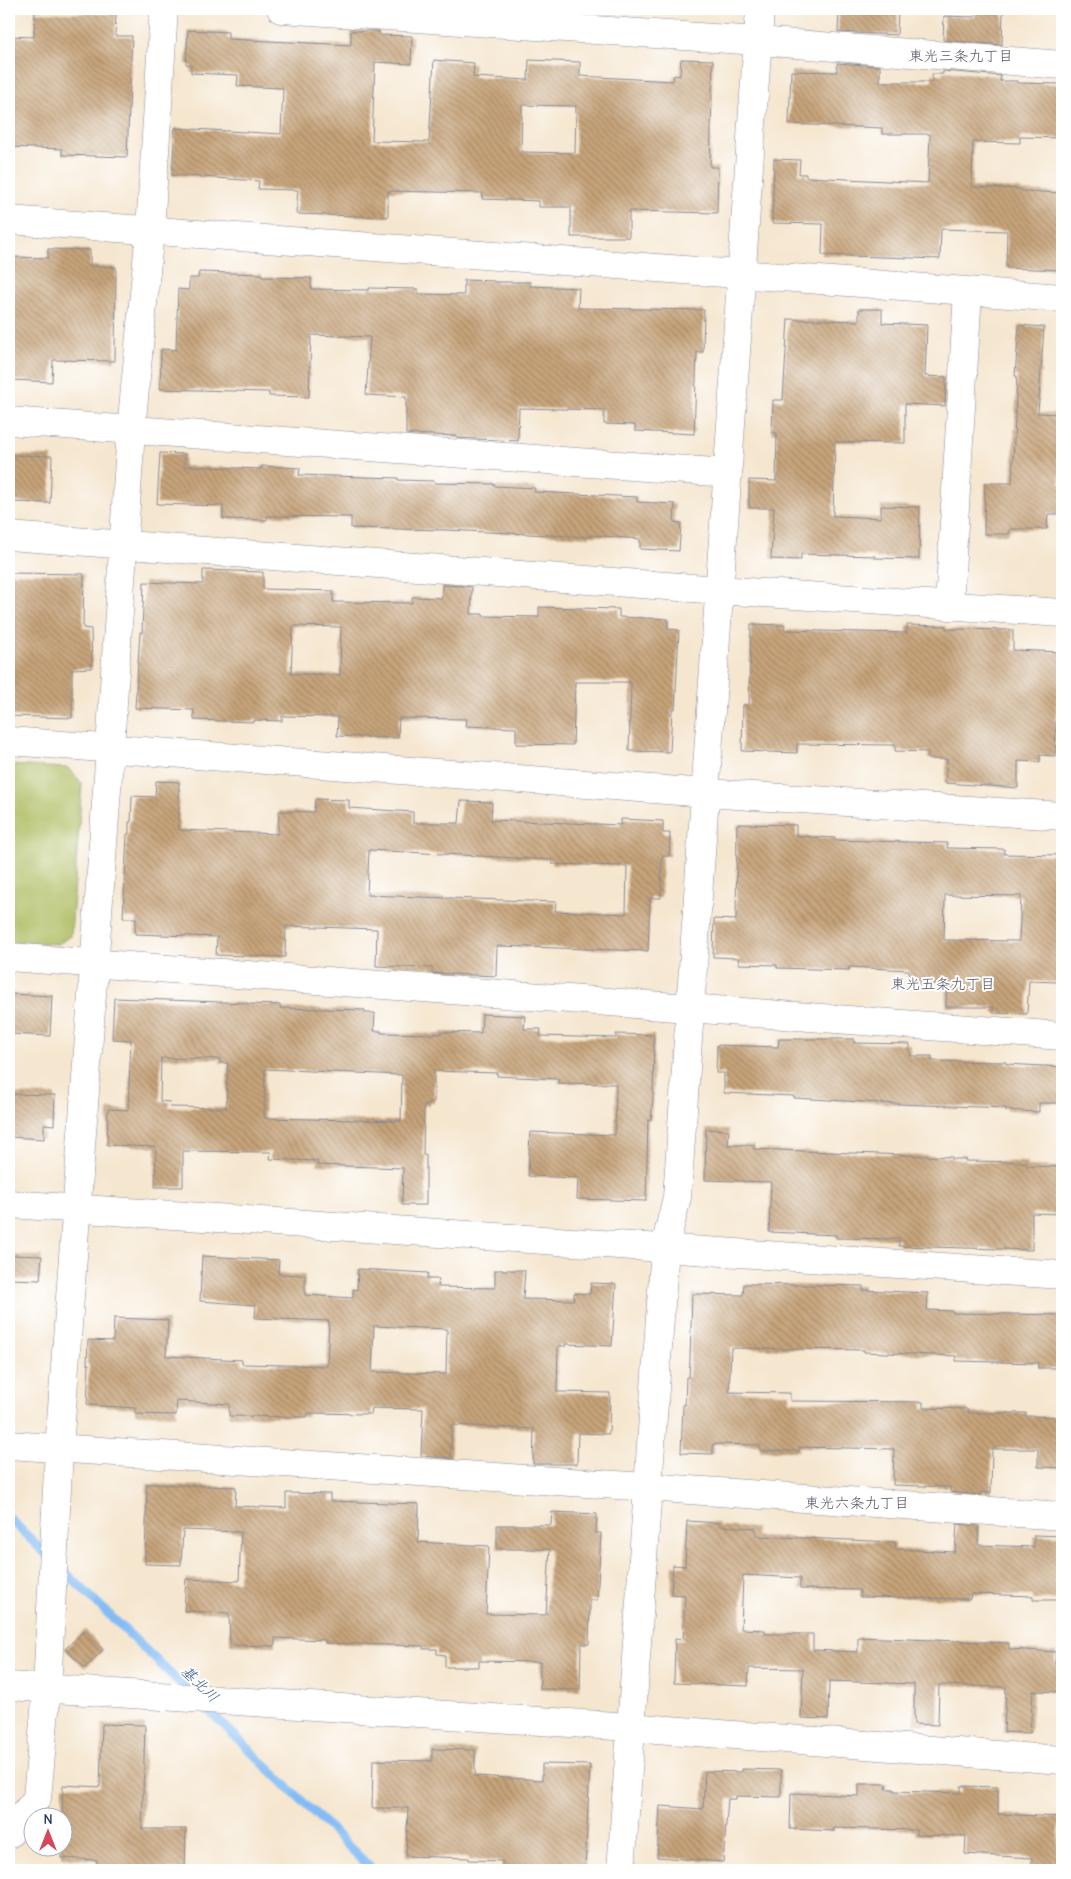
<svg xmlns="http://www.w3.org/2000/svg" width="1071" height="1879" viewBox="0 0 1071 1879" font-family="'Comic Neue','Klee One',sans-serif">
  <defs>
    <pattern id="building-back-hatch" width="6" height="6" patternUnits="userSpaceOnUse" patternTransform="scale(1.25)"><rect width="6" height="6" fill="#c7a47a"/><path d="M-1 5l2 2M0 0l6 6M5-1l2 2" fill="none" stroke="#a18667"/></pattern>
  </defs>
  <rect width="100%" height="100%" fill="#fff"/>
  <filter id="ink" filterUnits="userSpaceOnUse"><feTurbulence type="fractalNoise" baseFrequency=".02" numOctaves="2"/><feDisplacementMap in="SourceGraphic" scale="10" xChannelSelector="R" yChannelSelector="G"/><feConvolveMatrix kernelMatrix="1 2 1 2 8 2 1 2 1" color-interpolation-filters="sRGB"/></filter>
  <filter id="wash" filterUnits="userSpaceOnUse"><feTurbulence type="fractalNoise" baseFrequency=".0096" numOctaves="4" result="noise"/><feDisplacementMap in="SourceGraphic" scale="20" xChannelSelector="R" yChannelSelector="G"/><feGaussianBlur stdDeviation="1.12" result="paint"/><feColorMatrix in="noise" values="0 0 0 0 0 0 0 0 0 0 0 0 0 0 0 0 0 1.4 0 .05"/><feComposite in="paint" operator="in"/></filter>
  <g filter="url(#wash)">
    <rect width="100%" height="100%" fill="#f5e6cf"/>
    <polygon fill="#adbb5e" stroke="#64755e" points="9,765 68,768 82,783 71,936 58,944 9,942"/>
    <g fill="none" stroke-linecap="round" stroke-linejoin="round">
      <g stroke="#83bcf4" stroke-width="9">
        <polyline points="9,1518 48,1556"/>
        <polyline points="59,1566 188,1691"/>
        <polyline points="203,1705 373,1870"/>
      </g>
    </g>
    <g id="blocks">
      <g fill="url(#building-back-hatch)" fill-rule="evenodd">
        <polygon points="839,9 898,9 897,35 838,32"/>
        <polygon points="975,10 1003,11 1002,45 943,40 944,16 975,17"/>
        <polygon points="35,12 116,14 115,36 132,36 127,157 62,155 62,149 9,147 9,36 34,37"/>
        <path d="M188,30L228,32V39L351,45V31H379V35L412,36L411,64L375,62L372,141L429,142L434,60L474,63L473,77L528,80L529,60L580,62V76L673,81L674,75L680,76L681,59L713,60L710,167H718L717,213L629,211V237H571V207H539V201L482,199L483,193L388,191V217L296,214L298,190L258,189L259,181L172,175L175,128L281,134L283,88L237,86L238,75L191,73V65L186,64ZM522,105L576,106L575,153L521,152Z"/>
        <polygon points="837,63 880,66 880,82 932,82 932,74 943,74 943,71 1001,76 1000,81 1017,81 1017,83 1061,84 1062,138 1020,137 1020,143 973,142 972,187 1021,189 1021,191 1062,193 1062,270 1006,268 1007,231 941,229 940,259 822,255 823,224 772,223 774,159 800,160 799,174 806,174 806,177 928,183 930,134 882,134 882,128 789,124 791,71 837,72"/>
        <polygon points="48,249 90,250 90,266 116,267 115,361 53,360 52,382 12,380 12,379 9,379 9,257 48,258"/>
        <polygon points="199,272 262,274 262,277 311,278 311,289 369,290 369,288 418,289 418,294 464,295 464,280 494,281 494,282 530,282 530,286 579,288 578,308 704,310 703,352 697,352 694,434 635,431 635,425 604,424 604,410 519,408 518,441 457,438 457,436 406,434 406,397 366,395 370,337 311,335 309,397 269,396 269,392 160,389 161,349 176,350 178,289 189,290 189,278 198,278"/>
        <polygon points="859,309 882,309 882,323 927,325 925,376 946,377 945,406 905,404 905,443 835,442 833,516 881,518 881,506 920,507 919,559 874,558 875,556 801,554 801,560 771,559 774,508 749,508 749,480 776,481 777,433 772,433 773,400 783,400 788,319 859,321"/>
        <polygon points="1019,325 1044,327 1038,413 1062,414 1060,484 1062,484 1062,514 1048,514 1047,529 1010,529 1009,534 984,534 985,483 1012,483 1017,376 1015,376"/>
        <polygon points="160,453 185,454 184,466 261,469 262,466 300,468 299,475 398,478 398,480 434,481 434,483 494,484 494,486 535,488 534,492 637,497 637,502 675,504 674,522 681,523 679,551 640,549 640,539 590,535 590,537 446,530 351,528 351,517 267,516 267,520 223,519 223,506 157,504"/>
        <polygon points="9,455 52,456 50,503 9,502"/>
        <path d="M203,570L263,572V589L333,591V602L412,603V597L442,598V585L461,586L472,587L471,614H483V616L539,617V607L619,609V617L668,619V629L679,630L675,709H672L670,752L629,751L631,682H575L573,745L516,744V728L466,726L467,719L399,718L398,738L337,736L338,717L282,716V721L254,720V722L194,720V710L135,708L140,632L142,633L144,582L203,584ZM293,626L341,627L340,675L291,674Z"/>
        <polygon points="9,573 84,574 83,628 91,629 92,668 72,669 72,718 9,716"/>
        <polygon points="751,624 785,625 784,630 860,632 907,633 907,625 946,626 946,629 1013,630 1013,650 1062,652 1061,697 1057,697 1055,756 1040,755 1040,762 1018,761 1018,788 945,783 947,759 928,759 928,752 895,751 895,745 797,744 797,753 742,751 743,705 749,705"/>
        <path d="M156,781L179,782V830L278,834L279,811L314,812L315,799L349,800V808L413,812V823H459L461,801L492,802L491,820L621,825V819L663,821V833H670L669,856H662L661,898H650L648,951L497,946L496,976L432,973V968L376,966L377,929L286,926L285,957L216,955L217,937L135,934L136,918H123L127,834H129V822H131L132,796L155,797ZM369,850L552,860V864L627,866L626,914L555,911L556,902L367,895Z"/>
        <path d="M737,824L796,825V836L835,838V840L947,843V848L1004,849V854L1062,855V901H1060L1057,982L1029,981L1027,1014L993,1013L994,1007H946L947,983H909V970L849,967V970L777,968V965L738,964L739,958L713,957L714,919L736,920ZM945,895L1021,896L1019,941L944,940Z"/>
        <polygon points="10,994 52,996 50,1036 9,1034"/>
        <path d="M114,998L247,1003V1004L280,1005V1008L365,1010V1013H375L374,1031H381V1033L441,1034V1032L481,1033L482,1014L525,1016L524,1029H541L540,1036L616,1038V1034L654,1035L653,1098L651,1120H648L646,1201L577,1199L578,1178L528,1176L530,1132L615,1135L616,1084L558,1083L559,1079L497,1076V1073L434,1071V1102H429V1105H424L423,1155H426V1205H402L403,1168L317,1165L318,1161L270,1159L271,1152L183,1151V1187H155L156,1147L107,1145L108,1109L128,1110L131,1040L112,1039ZM161,1058L220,1059V1063H228L226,1108L169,1107L170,1102L160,1101ZM265,1069L402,1075L401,1121L264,1118Z"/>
        <polygon points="779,1039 854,1039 854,1043 910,1044 910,1056 932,1056 932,1061 1006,1062 1006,1064 1062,1067 1062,1103 1039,1103 1039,1112 1006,1110 1006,1108 898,1104 794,1098 794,1096 724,1093 724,1073 716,1073 717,1045 778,1047"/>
        <polygon points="9,1094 55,1095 54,1125 44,1124 44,1139 9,1137"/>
        <polygon points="706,1129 729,1130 728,1145 754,1145 754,1149 952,1157 952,1159 966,1159 965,1161 1027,1162 1027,1166 1062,1167 1062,1214 1032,1213 1032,1250 899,1246 899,1239 836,1238 836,1235 769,1232 771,1182 705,1180"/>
        <polygon points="9,1255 42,1256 40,1280 9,1279"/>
        <path d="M202,1256L279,1260L278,1274L305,1275V1295L353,1298V1289L357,1290L358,1269L428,1273L427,1279H439L438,1287L495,1288V1270H525L523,1299L574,1300V1293L590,1294L591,1283L616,1284L612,1346L566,1344V1346H558L557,1392L610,1393L609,1434L578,1433L577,1464H533L534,1429L451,1425V1458L421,1456L423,1409L372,1408L371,1414L308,1413L307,1417L229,1416V1404L177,1401L176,1415L135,1414V1408L87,1405L89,1364H87L88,1340L113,1341L114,1318L168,1320L166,1356L242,1360V1364L327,1366L329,1321L255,1318L256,1305L200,1301ZM374,1326L447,1329L446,1374L372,1372Z"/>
        <polygon points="744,1284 863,1286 863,1290 928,1293 927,1310 953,1311 953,1313 1062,1315 1062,1368 1038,1368 1038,1363 956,1361 956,1356 864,1352 864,1350 731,1348 729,1392 790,1393 790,1401 923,1402 923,1408 968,1409 968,1413 1026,1413 1026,1416 1062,1417 1062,1468 1038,1467 1038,1449 992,1449 991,1493 981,1492 981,1495 950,1492 950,1487 893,1485 894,1449 799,1447 799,1451 760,1451 760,1445 713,1444 713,1454 681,1453 683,1405 685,1405 686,1377 689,1377 690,1359 692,1294 743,1295"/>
        <polygon points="147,1484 236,1487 235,1506 286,1508 286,1493 330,1494 330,1501 419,1504 418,1542 489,1546 486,1614 546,1615 550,1549 497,1549 497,1525 551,1525 552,1512 597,1514 596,1533 601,1533 597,1600 590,1600 589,1644 581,1644 580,1690 540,1689 540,1662 479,1661 479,1667 445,1667 445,1655 437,1654 437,1649 423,1649 423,1646 325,1643 325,1640 275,1638 275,1646 230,1645 229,1613 184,1611 186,1579 239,1581 241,1532 183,1530 181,1565 145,1564"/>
        <polygon points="687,1521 719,1523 719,1526 756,1528 756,1536 895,1542 895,1549 955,1552 957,1524 979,1526 978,1545 1034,1547 1034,1535 1062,1536 1062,1600 1033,1600 1033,1596 971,1594 970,1599 860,1597 860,1590 800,1589 800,1578 743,1575 741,1629 765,1630 765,1634 813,1634 813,1650 858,1652 858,1637 1009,1643 1009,1649 1056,1652 1055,1663 1062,1663 1062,1692 1033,1691 1030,1733 1004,1732 1006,1687 939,1685 938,1725 914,1724 914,1684 829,1681 828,1719 801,1718 803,1669 749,1668 748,1686 674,1683 675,1639 683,1640 685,1595 671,1594 673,1565 685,1566"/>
        <polygon points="85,1630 103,1650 85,1668 65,1649"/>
        <polygon points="102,1724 145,1725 142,1829 186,1829 185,1870 96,1868 97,1860 61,1858 63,1785 100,1787"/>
        <polygon points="432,1749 475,1750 475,1776 542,1780 542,1764 590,1765 585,1870 502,1870 502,1861 469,1860 469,1858 406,1856 408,1808 372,1808 373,1760 432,1761"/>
        <polygon points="742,1769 781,1770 781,1797 736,1796 736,1799 728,1799 723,1862 657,1857 660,1806 703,1809 705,1771 742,1772"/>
        <polygon points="859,1784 887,1784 886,1789 894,1789 894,1791 961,1793 961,1786 998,1787 998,1814 1060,1817 1056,1870 1031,1870 1032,1858 965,1854 966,1836 916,1835 916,1830 834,1828 834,1831 790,1829 791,1793 859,1796"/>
      </g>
    </g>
  </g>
  <g filter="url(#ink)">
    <use href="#blocks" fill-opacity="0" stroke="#888a96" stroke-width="1"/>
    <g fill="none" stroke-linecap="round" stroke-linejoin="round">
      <defs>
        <g id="minor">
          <polyline points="281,9 758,41 1062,65"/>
          <polyline points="9,220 1062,298"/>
          <polyline points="9,421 728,473"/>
          <polyline points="9,536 719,590 1062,613"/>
          <polyline points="949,606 968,292"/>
          <polyline points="9,741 706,793 1062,816"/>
          <polyline points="9,957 1062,1036"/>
          <polyline points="9,1204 1062,1275"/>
          <polyline points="9,1445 647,1487 1062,1516"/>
          <polyline points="9,1686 630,1727 1062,1760"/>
          <polyline points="9,1834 37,1798 47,1689 59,1449 110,748 131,430 150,230 164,9"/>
          <polyline points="621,1870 665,1247 677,1197 760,9"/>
        </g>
      </defs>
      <use href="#minor" stroke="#888a96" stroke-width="29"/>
      <use href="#minor" stroke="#fff" stroke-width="28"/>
    </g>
  </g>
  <g text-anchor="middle" stroke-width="4" stroke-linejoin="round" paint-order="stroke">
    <g font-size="15" fill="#575868" stroke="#fff">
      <text x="961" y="61">東光三条九丁目</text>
      <text x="943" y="989">東光五条九丁目</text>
      <text x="857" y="1508">東光六条九丁目</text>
    </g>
    <g font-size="15" font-style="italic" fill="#3a598b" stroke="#fff">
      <text transform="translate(200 1684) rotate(44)" y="5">基北川</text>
    </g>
  </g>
  <rect width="1071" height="1879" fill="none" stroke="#fff" stroke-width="30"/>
  <g transform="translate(48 1832)"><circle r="24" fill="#ffffff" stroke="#a4acbf"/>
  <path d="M0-4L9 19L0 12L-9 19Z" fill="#d1495b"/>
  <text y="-8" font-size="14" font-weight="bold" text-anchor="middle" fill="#1b2f5e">N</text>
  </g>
</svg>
